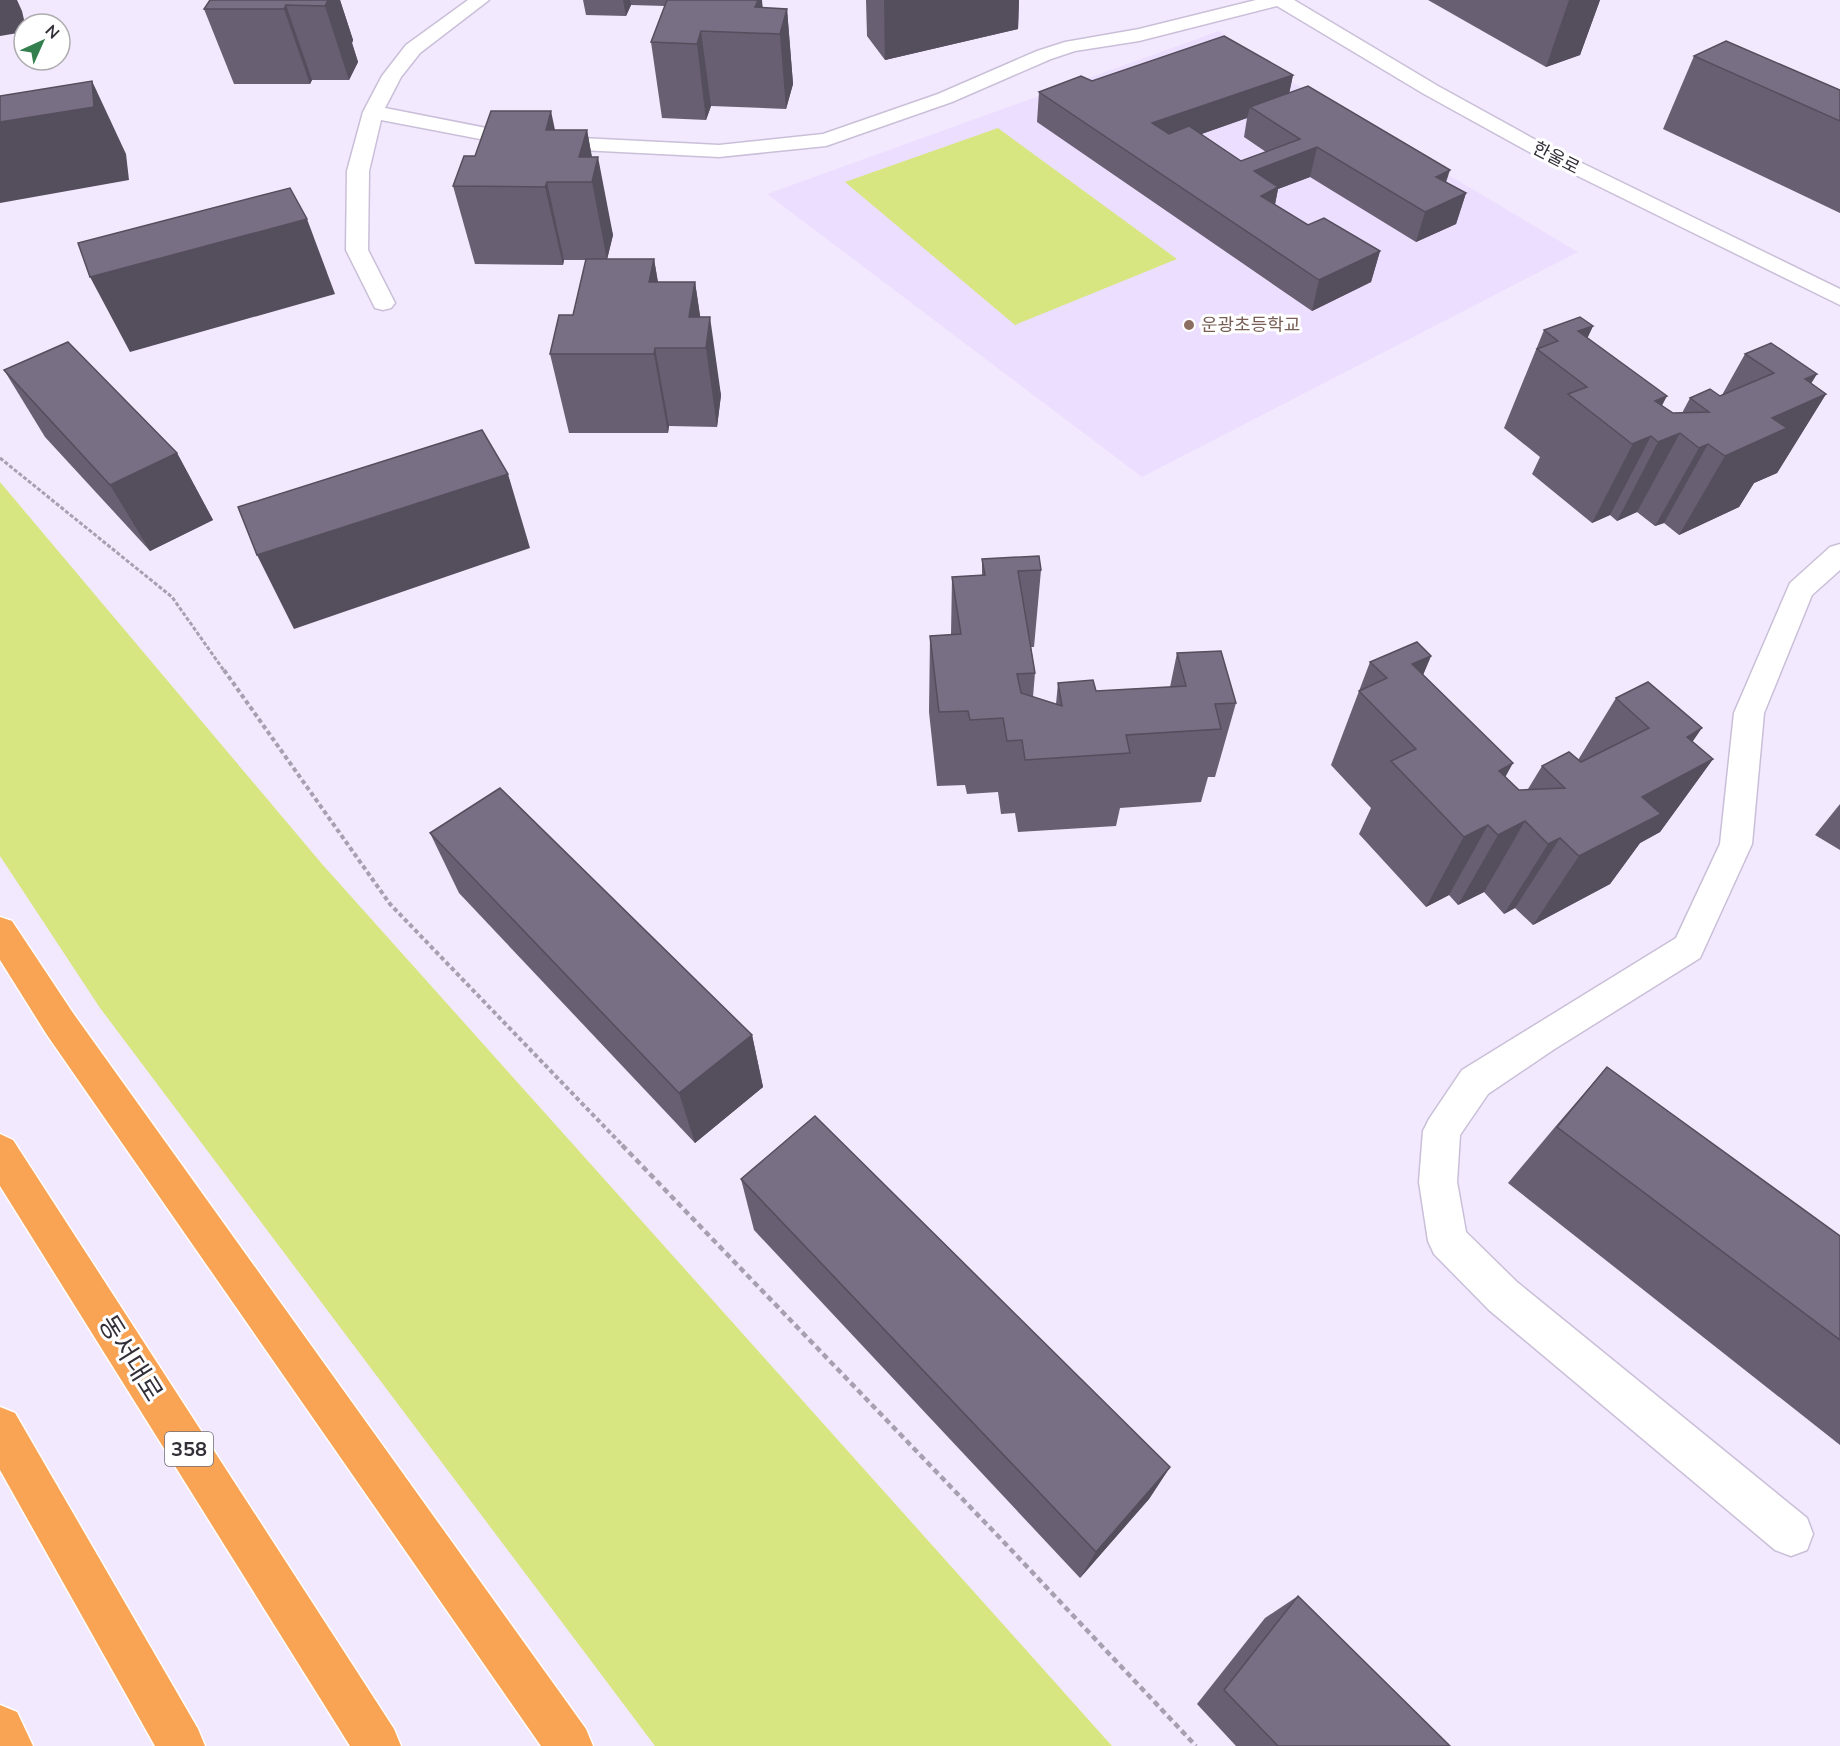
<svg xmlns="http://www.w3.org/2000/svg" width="1840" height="1746" viewBox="0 0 1840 1746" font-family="'Nunito Sans','Noto Sans KR',sans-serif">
  <rect width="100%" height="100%" fill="#f2e9fe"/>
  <polygon fill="#ecdeff" points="1219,31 1267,67 1578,252 1142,477 767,194"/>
  <g fill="#d8e682">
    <polygon points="998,128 1177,259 1015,325 845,182"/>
    <polygon points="0,482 322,864 1112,1746 655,1746 100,1008 0,856"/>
  </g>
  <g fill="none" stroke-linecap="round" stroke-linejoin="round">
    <defs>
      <g id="minor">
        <polygon points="468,0 489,0 420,53 401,77 385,108 522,135 719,145 823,134 938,94 1037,51 1065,42 1139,29 1256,0 1294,0 1438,86 1545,145 1840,289 1840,305 1531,153 1424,94 1277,6 1139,41 1075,51 1051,59 952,102 826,146 719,157 522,147 381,120 369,171 368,250 395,303 391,308 383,310 375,308 346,250 347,171 363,112 382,76 406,45"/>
        <polygon points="1840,544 1840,570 1812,595 1764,713 1752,844 1700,958 1553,1050 1488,1094 1460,1135 1457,1182 1466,1232 1517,1282 1807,1518 1813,1534 1807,1550 1791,1556 1775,1550 1489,1310 1434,1254 1428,1241 1419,1182 1423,1131 1429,1119 1462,1070 1676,938 1720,844 1734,713 1790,583 1830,547"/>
      </g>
      <g id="highway">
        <polygon points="0,917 12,921 73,1013 586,1729 593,1746 541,1746 47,1035 0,960"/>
        <polygon points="0,1134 13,1140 394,1729 401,1746 350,1746 0,1186"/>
        <polygon points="0,1407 15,1413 198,1729 205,1746 155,1746 0,1470"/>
        <polygon points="0,1705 17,1712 33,1746 0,1746"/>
      </g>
    </defs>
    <use href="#minor" stroke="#cabfd8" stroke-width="3"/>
    <use href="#highway" stroke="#fff" stroke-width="3"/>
    <polyline stroke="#a7a0b0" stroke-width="3" stroke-dasharray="4 2" stroke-linecap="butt" points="0,458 172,597 225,672"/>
    <polyline stroke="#a7a0b0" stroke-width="4" stroke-dasharray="4.5 3" stroke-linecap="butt" points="224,670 390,904 623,1146"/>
    <polyline stroke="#a7a0b0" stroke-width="4.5" stroke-dasharray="6 4" stroke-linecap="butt" points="622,1145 1000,1538 1196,1746"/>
    <use href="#minor" fill="#fff" fill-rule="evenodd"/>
    <use href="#highway" fill="#f9a355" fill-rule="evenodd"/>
  </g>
  <g fill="#685f72" fill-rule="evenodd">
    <polygon points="340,0 353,40 352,43 358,62 349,80 312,80 310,84 234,84 204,9"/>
    <polygon points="583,0 762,0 762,8 787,9 793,84 786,109 711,106 706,120 662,118 651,42 665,6 631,5 626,16 586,15"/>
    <polygon points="866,0 1019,0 1018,29 885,60 867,36"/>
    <polygon points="1428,0 1600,0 1580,55 1546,67"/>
    <polygon points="1694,56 1840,90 1840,213 1663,129"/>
    <path d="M1293,75L1289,93L1466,193L1456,224L1416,242L1310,177L1278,189L1275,205L1308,225L1380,251L1371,282L1312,311L1037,122L1039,92L1092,81ZM1247,118L1244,137L1266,152L1241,161L1201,134Z"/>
    <polygon points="555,130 587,130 592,157 613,235 607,259 654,259 658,282 695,282 700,317 721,395 717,427 669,426 668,433 569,433 550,354 573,315 586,260 564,260 563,265 475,264 453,186 475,156"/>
    <polygon points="1593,326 1587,338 1662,406 1673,413 1682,413 1690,398 1722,395 1745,354 1811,383 1826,394 1777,473 1754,483 1739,507 1679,535 1664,523 1655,526 1637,512 1617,521 1610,515 1592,523 1532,474 1540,457 1504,428 1544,330"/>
    <polygon points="4,370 177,453 213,520 150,551 45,437"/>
    <polygon points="982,559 1041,570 1034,647 1031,647 1035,673 1033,697 1056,704 1058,683 1096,691 1170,687 1177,653 1236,703 1215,777 1208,777 1201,802 1120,808 1116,826 1018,832 1015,813 1001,814 998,792 967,794 965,785 937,786 929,712 930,636 951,635 952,577 982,575"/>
    <polygon points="1431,656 1423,675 1506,777 1519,790 1528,789 1542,766 1578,760 1616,698 1693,742 1713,759 1660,832 1640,843 1610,884 1533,925 1515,908 1504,914 1484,892 1458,905 1449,895 1426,907 1359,834 1371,808 1331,765 1370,662"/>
    <polygon points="1840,804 1840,850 1815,835"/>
    <polygon points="430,833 752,1035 763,1087 695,1143 459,893"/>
    <polygon points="1607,1067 1840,1236 1840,1445 1508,1183 1555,1127"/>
    <polygon points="741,1179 1170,1467 1149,1499 1080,1578 754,1230"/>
    <polygon points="1298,1596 1450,1746 1236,1746 1197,1704 1265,1618"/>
  </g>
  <g fill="#554e5d">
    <polygon points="0,0 17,0 22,11 25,24 24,32 0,36"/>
    <polygon points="323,0 340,0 353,40 352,43 358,62 349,80"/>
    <polygon points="623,0 630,0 631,5 626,16"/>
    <polygon points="758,0 762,0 765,33 755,7"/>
    <polygon points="884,0 1019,0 1018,29 885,60"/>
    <polygon points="1569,0 1600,0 1580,55 1546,67"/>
    <polygon points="286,5 312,80 310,84 284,9"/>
    <polygon points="787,9 793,84 786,109 780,34"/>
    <polygon points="701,31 711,106 706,120 697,44"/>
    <polygon points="1293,75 1287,104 1250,107 1247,118 1148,153 1152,123"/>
    <polygon points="92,81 126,154 129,180 0,203 0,122"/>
    <polygon points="551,111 566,182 546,130"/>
    <polygon points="587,130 594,170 598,157 613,235 607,260 592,182 579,157"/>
    <polygon points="1317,147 1310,177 1278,189 1272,218 1248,201 1254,171"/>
    <polygon points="1450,170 1440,201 1436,177"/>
    <polygon points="547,182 564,260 563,265 545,187"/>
    <polygon points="1466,193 1456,224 1416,242 1425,212"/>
    <polygon points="307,219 335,294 130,352 90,277"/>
    <polygon points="1380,251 1371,282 1312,311 1319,280"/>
    <polygon points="654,259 667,338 649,282"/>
    <polygon points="695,282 705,348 689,317"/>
    <polygon points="710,317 721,395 717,427 706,348"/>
    <polygon points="1593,326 1571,374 1578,331"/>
    <polygon points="655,348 669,426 668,433 654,354"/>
    <polygon points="1817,374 1797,407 1826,394 1777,473 1754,483 1739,507 1679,535 1725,456 1805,379"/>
    <polygon points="1667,396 1645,438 1651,436 1610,515 1592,523 1655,401"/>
    <polygon points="1680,433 1637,512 1617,521 1658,442"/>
    <polygon points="1708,444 1664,523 1655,526 1699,448"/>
    <polygon points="177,453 213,520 150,551 110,485"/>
    <polygon points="508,474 530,548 294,629 257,555"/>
    <polygon points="1431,656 1399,731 1412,664"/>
    <polygon points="1702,728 1662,786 1713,759 1660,832 1640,843 1610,884 1533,925 1579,856 1687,737"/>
    <polygon points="1513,763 1476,831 1488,825 1449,895 1426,907 1499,771"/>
    <polygon points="1525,821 1484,892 1458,905 1498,835"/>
    <polygon points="1560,838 1515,908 1504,914 1548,844"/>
    <polygon points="752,1035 763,1087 695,1143 679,1093"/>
    <polygon points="1170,1467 1149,1499 1080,1578 1096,1552"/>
  </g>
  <g fill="#796f85" stroke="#554e5d" stroke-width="1.5">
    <polygon points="210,0 328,0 325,6 286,5 284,9 204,9"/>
    <polygon points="667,0 758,0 755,7 787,9 780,34 701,31 697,44 651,42"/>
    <polygon points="1224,36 1293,75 1152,123 1169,134 1189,126 1241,161 1300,139 1250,107 1308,86 1450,170 1436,177 1466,193 1425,212 1317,147 1254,171 1278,187 1261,196 1308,225 1324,218 1380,251 1319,280 1039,92 1081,76 1092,81"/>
    <polygon points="1726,41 1840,90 1840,121 1694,56"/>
    <polygon points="92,81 94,107 0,122 0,96"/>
    <polygon points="491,111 551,111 546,130 587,130 579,157 598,157 592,182 547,182 545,187 453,186 464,156 475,156"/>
    <polygon points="290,188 307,219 90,277 78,243"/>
    <polygon points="586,259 654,259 649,282 695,282 689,317 710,317 706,348 655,348 654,354 550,354 559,315 573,315"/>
    <polygon points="1580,317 1593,326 1578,331 1667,396 1655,401 1673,413 1709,412 1690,398 1710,389 1720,396 1774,373 1745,354 1771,343 1817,374 1805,379 1826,394 1772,418 1787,428 1725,456 1708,444 1699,448 1680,433 1658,442 1651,436 1632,444 1568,394 1587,387 1537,349 1558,341 1544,330"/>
    <polygon points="68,342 177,453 110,485 4,370"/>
    <polygon points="482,430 508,474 257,555 238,507"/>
    <polygon points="1039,556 1041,570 1018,571 1035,673 1017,674 1021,693 1062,706 1058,683 1093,680 1096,691 1186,686 1177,653 1221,651 1236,703 1215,704 1221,729 1126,735 1130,753 1025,760 1022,740 1007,741 1003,718 970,720 968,711 939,712 930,636 961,634 952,577 985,575 982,559"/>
    <polygon points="1417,642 1431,656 1412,664 1513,763 1499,771 1519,790 1565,788 1542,766 1569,752 1581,762 1649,728 1616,698 1648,682 1702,728 1687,737 1713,759 1642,797 1661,814 1579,856 1560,838 1548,844 1525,821 1498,835 1488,825 1464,837 1391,761 1416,749 1359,691 1387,678 1370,662"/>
    <polygon points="500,788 752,1035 679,1093 430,833"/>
    <polygon points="1607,1067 1840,1236 1840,1340 1557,1127"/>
    <polygon points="815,1116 1170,1467 1096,1552 741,1179"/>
    <polygon points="1298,1596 1450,1746 1278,1746 1224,1690"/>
  </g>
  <circle fill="#8d6e63" stroke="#fff" stroke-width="2" cx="1189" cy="325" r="6"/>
  <g text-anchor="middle" stroke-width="6" stroke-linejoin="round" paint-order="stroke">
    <g font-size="18" fill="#332f38" stroke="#fff">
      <text transform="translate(1556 158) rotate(27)" y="6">한울로</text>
    </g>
    <g font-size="18" fill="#785e54" stroke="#fff" text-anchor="start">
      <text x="1201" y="331">운광초등학교</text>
    </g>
    <rect fill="#fff" stroke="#706d74" stroke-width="1.5" x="165" y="1432" width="48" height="34" rx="4.5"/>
    <g font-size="20" font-weight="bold" fill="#332f38">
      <text x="189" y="1456">358</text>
    </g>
    <g font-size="26" fill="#332f38" stroke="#fff">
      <text transform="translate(131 1358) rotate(58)" y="9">동서대로</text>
    </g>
  </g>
  <g transform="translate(42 42) rotate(45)"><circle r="28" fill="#ffffff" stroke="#adacaf" stroke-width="1.5"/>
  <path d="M0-4.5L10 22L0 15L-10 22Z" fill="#337f4e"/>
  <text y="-9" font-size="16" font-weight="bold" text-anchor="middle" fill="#332f38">N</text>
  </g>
</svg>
